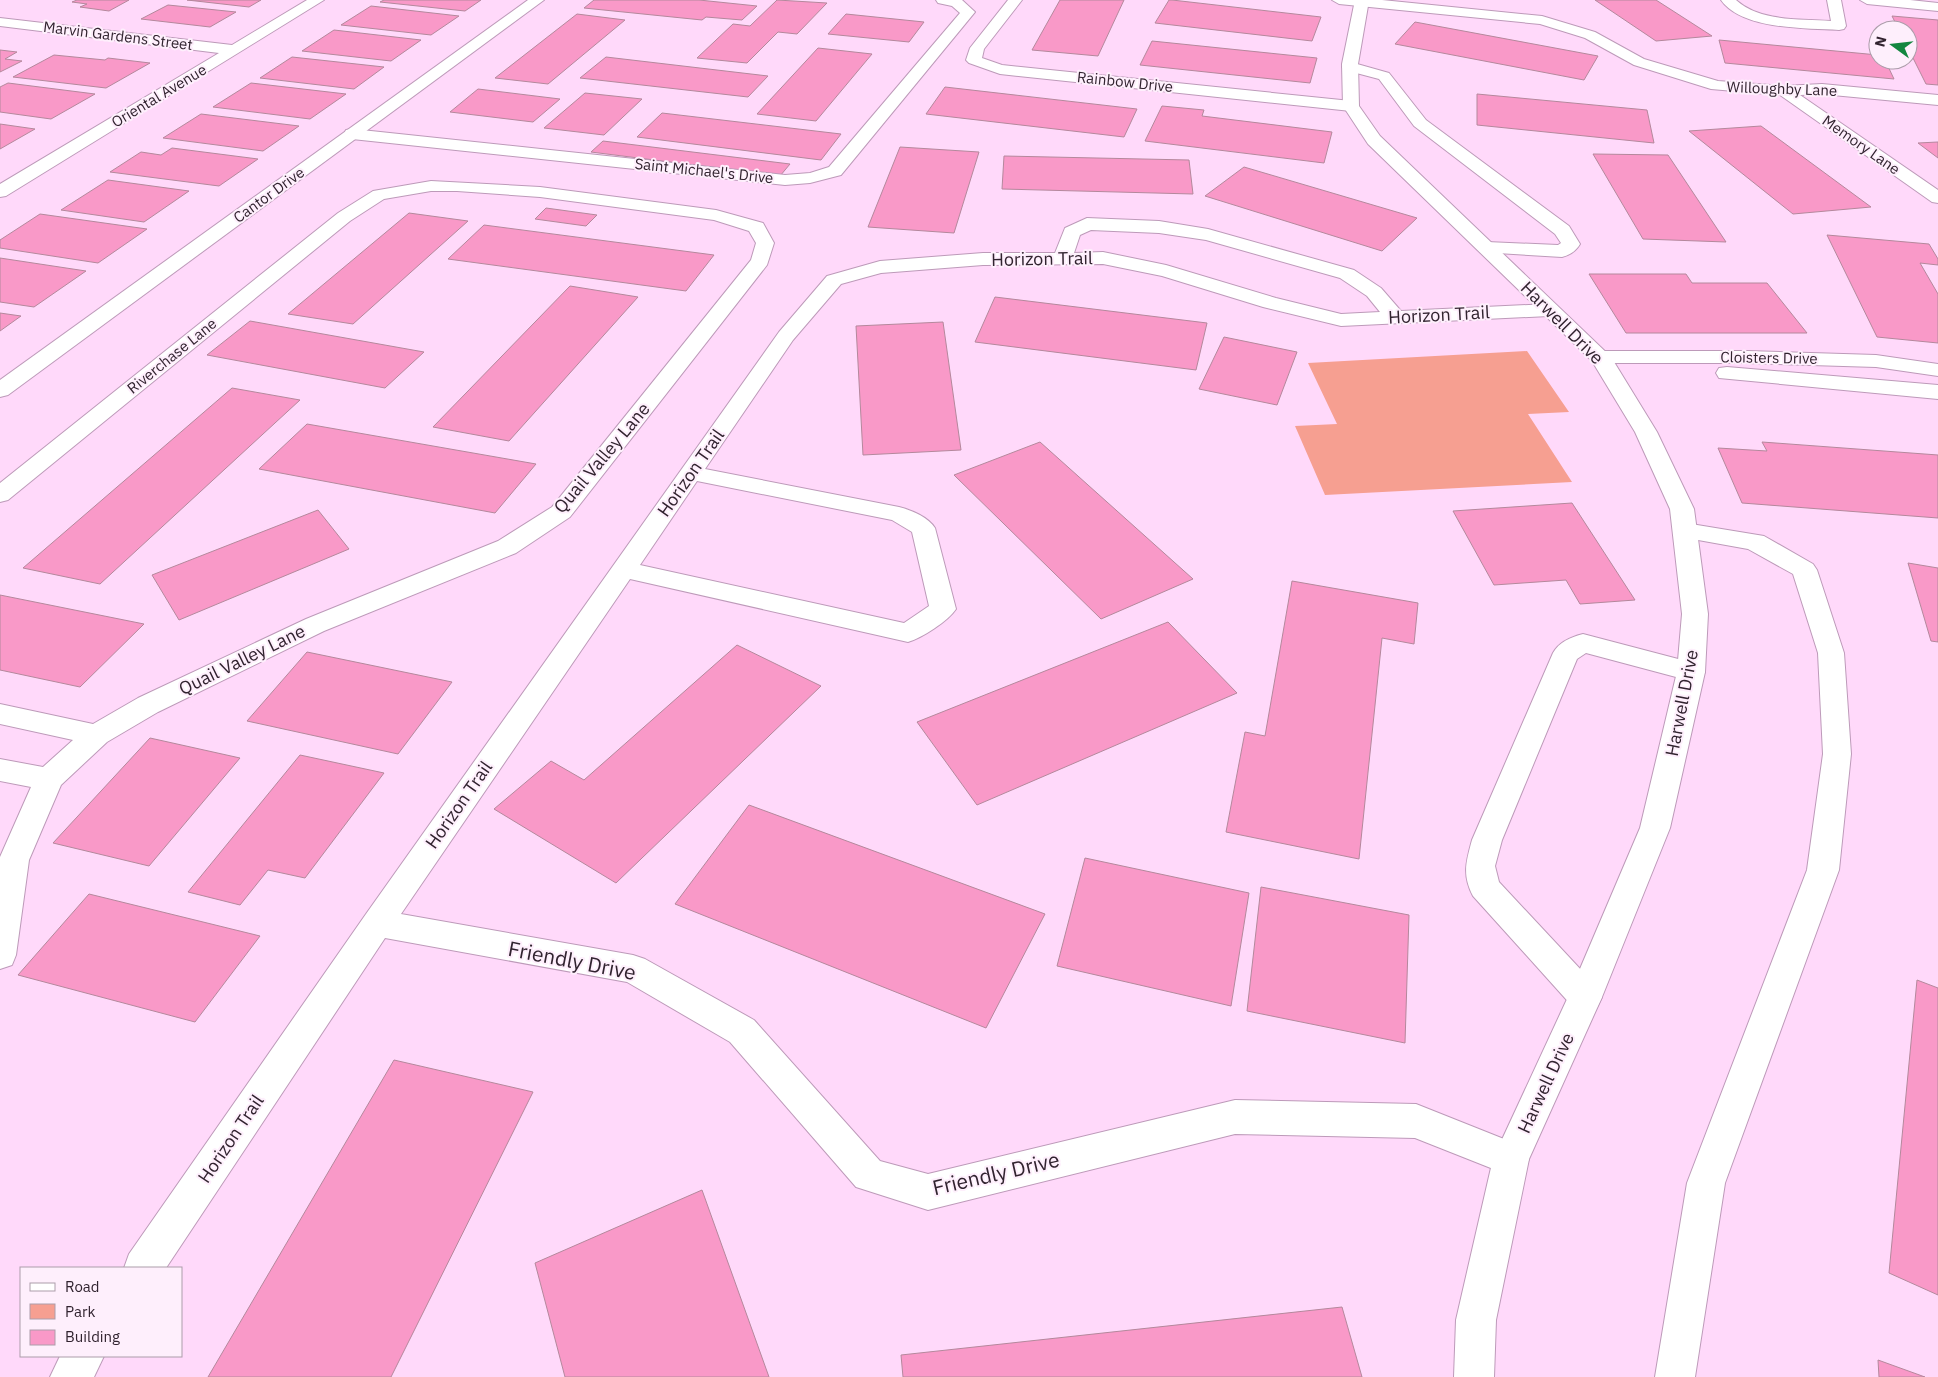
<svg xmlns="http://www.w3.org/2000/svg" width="1938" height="1377" viewBox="0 0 1938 1377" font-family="'IBM Plex Sans',sans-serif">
  <rect width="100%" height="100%" fill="#ffd9fa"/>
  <polygon fill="#f69f91" points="1527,351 1569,412 1528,414 1572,482 1325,495 1295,426 1337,424 1308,363"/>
  <g fill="#f999c8" stroke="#b4889c">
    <polygon points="77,0 129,0 109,11 80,7 87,4 72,2"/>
    <polygon points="187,0 261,0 249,7"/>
    <polygon points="384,0 481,0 465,11 380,2"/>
    <polygon points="594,0 699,0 757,6 742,20 706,17 702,20 584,8"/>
    <polygon points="777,0 827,3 797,34 778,32 747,63 697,58 733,24 750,26"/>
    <polygon points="1060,0 1124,0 1098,56 1032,50"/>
    <polygon points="1169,0 1172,0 1321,17 1312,41 1155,23"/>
    <polygon points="1595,0 1656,0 1712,36 1656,41"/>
    <polygon points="168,5 236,12 210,27 141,19"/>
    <polygon points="371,6 459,16 431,35 341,25"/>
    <polygon points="577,14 625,20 548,84 495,78"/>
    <polygon points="846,14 924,22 909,42 828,34"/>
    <polygon points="1892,16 1938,20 1938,85 1926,84 1908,48 1908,30 1899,30"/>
    <polygon points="1415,22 1598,56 1584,80 1395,44"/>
    <polygon points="334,30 421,40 391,61 302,51"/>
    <polygon points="1719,40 1878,55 1878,60 1885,60 1894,79 1725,63"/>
    <polygon points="1152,41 1317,58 1310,83 1140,65"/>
    <polygon points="818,48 872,54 816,121 757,114"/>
    <polygon points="0,50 17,52 5,59 22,61 0,72"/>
    <polygon points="54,55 105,60 108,58 150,63 106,88 13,77"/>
    <polygon points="292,57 384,67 354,89 260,78"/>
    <polygon points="606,57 768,76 748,97 580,78"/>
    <polygon points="8,83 95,94 51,119 0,112 0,87"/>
    <polygon points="251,83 346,94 310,119 213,107"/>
    <polygon points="945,87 1137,109 1124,137 926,114"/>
    <polygon points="478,89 560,99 533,122 450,112"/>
    <polygon points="585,93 642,99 604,135 544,128"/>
    <polygon points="1477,94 1647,110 1654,143 1477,125"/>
    <polygon points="1162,106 1204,110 1202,116 1332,132 1324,163 1145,141"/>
    <polygon points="662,113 841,134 821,160 637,137"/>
    <polygon points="201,114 299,126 263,151 163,138"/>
    <polygon points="0,124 35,129 0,149"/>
    <polygon points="1761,126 1871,207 1793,214 1689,131"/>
    <polygon points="603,141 790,164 780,176 591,152"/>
    <polygon points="1938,142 1938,158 1918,143"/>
    <polygon points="900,147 979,152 954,233 868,227"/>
    <polygon points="172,148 258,159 219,186 110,172 141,152 161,155"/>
    <polygon points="1593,154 1668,155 1726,242 1643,239"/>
    <polygon points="1004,156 1189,160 1193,194 1002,189"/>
    <polygon points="1244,167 1417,218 1382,251 1205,196"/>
    <polygon points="108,180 189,191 144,222 61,210"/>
    <polygon points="546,208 597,215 586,226 535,219"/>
    <polygon points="409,213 468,221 353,324 288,314"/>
    <polygon points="40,214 147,229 98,263 0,248 0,240"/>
    <polygon points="484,225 714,255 686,291 448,259"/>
    <polygon points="1827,235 1929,244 1938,259 1938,265 1920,263 1938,294 1938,343 1877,337"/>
    <polygon points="0,258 86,271 34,307 0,302"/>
    <polygon points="1589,274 1686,274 1692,283 1767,283 1807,333 1626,333"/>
    <polygon points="570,286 638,297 509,441 433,427"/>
    <polygon points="995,297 1207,323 1196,370 975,342"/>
    <polygon points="0,313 21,316 0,331"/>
    <polygon points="250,321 424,352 385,388 207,355"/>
    <polygon points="943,322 961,450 863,455 856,326"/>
    <polygon points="1224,337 1297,352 1277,405 1199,389"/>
    <polygon points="232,388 300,400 100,584 23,568"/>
    <polygon points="307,424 536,464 495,513 259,469"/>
    <polygon points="1040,442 1193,579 1101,619 954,475"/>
    <polygon points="1762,442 1938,455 1938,518 1742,503 1718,448 1767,451"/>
    <polygon points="1572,503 1635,600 1580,604 1566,580 1494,585 1453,511"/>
    <polygon points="318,510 349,549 179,620 152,575"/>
    <polygon points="1908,563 1938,568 1938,642 1931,641"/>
    <polygon points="1292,581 1418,603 1414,644 1382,638 1359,859 1226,832 1245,732 1265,736"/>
    <polygon points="0,595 144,624 80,687 0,670"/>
    <polygon points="1168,622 1237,693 977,805 917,722"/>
    <polygon points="737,645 821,686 616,883 494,809 551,761 584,780"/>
    <polygon points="307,652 452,682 398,754 247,721"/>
    <polygon points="150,738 240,758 149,866 53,843"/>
    <polygon points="300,755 384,773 305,878 268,870 240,905 188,892"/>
    <polygon points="749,805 1045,914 986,1028 675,904"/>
    <polygon points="1085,858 1249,893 1231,1006 1057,966"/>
    <polygon points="1261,887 1409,915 1405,1043 1247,1011"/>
    <polygon points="89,894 260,936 195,1022 18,975"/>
    <polygon points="1917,980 1938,988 1938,1295 1889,1273"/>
    <polygon points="394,1060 533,1092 391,1377 208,1377"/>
    <polygon points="702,1190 769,1377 565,1377 535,1263"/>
    <polygon points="1342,1307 1362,1377 903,1377 901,1355"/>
    <polygon points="1878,1360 1925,1377 1879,1377"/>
  </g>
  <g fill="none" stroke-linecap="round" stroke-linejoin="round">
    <defs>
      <g id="service">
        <polygon points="936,0 962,0 975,12 841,175 810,183 785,185 352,139 346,138 344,134 346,130 352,129 785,175 810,173 829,167 960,13 952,6 938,3"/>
        <polygon points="1008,0 1022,0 984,49 982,58 1002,65 1351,101 1357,103 1359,106 1357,109 1351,111 1000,74 969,63 966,60 970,48"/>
        <polygon points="1332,0 1382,0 1542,16 1595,32 1644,59 1718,81 1784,86 1822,84 1938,95 1938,105 1822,94 1800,95 1938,190 1938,203 1932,202 1780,95 1711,89 1634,65 1585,38 1540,24 1339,4"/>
        <path d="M1721,0H1736C1760,22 1801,19 1831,21L1827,0H1841L1846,26L1844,29L1839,30C1806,28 1742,30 1721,0Z"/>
        <polygon points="1860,0 1910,0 1938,3 1938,11 1867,4"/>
        <path d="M1350,62L1389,73L1426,120L1569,226L1580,244C1576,251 1570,255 1562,257L1480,252L1478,248L1480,244L1487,242L1558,245L1561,243L1555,234L1414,126L1379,79L1345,70L1342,67L1345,64Z"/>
        <polygon points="431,181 540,187 716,210 763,223 774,243 767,265 570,517 516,553 324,631 158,712 107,742 61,785 29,860 16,955 12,965 0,969 0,857 31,787 0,781 0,759 43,767 73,740 0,724 0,704 93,724 138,698 306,619 498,541 552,507 751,260 756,243 749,231 714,220 540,197 457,191 431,191 384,199 350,221 8,500 0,502 0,483 338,213 373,191"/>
        <path d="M1087,218L1159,221L1208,229L1354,270L1381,288L1401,311L1549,304L1556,306L1559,310L1556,314L1549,316L1341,326L1263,307L1162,276L1103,264L983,265L881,273L841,284L793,340L705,469L899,507C911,510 928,517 935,528L956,609C948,621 922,638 908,642L630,579L401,914L633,955L645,959L754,1020L880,1161L928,1174L1235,1100L1416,1104L1524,1147L1529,1159L1524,1171L1511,1176L1415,1138L1235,1134L928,1210L856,1187L730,1042L627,982L385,938L166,1268H124L129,1254L366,914L779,332L827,276L880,261L983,253H1055L1065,228ZM1091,230L1159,233L1206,240L1340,278L1367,296L1380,312L1341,314L1276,298L1166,265L1103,252L1074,253L1080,235ZM697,481L892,520L912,532L929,606L904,623L640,565Z"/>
        <polygon points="1600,351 1747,351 1876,355 1938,364 1938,376 1876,367 1747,363 1600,363 1593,361 1589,357 1593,353"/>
        <polygon points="1727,367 1938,385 1938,399 1719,378 1716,373 1719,368"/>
        <polygon points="1685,523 1764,536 1813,564 1817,570 1844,653 1851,754 1839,870 1725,1183 1695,1377 1655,1377 1687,1183 1807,870 1823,754 1818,653 1793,574 1748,549 1676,536 1673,531 1676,526"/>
        <path d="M1583,634L1701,665L1705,672L1701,679L1691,681L1586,653L1577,659L1502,840L1495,866L1499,882L1597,987L1602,997L1597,1007L1585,1011L1573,1007L1473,896C1462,875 1466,862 1472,840L1553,653C1559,642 1571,637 1583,634Z"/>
        <polygon points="60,1356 104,1356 94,1377 50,1377"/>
      </g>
      <g id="minor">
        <polygon points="307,0 324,0 6,196 0,197 0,184 219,53 0,26 0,18 232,45"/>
        <polygon points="1355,0 1369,0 1358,64 1359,106 1380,136 1611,357 1657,432 1694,509 1708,614 1705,672 1670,828 1602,997 1529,1159 1496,1320 1494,1377 1454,1377 1456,1320 1493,1159 1568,997 1640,828 1677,672 1682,614 1670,509 1635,432 1592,361 1368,144 1343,106 1342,64"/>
      </g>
      <polygon id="tertiary" points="528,0 544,0 8,395 0,397 0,380"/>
    </defs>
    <use href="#service" stroke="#bd9ab9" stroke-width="2"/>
    <use href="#minor" stroke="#bd9ab9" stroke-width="2"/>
    <use href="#tertiary" stroke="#bd9ab9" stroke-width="2"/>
    <use href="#service" fill="#fff" fill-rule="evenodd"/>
    <use href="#minor" fill="#fff" fill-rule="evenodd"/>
    <use href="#tertiary" fill="#fff" fill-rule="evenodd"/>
  </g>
  <g text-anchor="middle" stroke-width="4" stroke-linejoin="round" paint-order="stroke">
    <g font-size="15" fill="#31232f" stroke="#feeffc">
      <text transform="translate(118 36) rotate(7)" y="5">Marvin Gardens Street</text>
      <text transform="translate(1125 82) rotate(6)" y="5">Rainbow Drive</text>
      <text transform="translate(1782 89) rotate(2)" y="5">Willoughby Lane</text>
      <text transform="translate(159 96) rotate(-31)" y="5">Oriental Avenue</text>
      <text transform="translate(1861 145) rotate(35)" y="5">Memory Lane</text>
      <text transform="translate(704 171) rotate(6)" y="5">Saint Michael's Drive</text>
      <text transform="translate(269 195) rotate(-36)" y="5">Cantor Drive</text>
      <text transform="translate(172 356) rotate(-39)" y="5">Riverchase Lane</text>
      <text transform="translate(1769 358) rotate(1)" y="5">Cloisters Drive</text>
    </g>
    <g font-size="18" fill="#31232f" stroke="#feeffc">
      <text transform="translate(1042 259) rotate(-1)" y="6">Horizon Trail</text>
      <text transform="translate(1439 315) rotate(-3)" y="6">Horizon Trail</text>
      <text transform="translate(1562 323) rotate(45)" y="6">Harwell Drive</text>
      <text transform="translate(602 458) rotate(-50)" y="6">Quail Valley Lane</text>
      <text transform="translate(691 473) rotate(-55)" y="6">Horizon Trail</text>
      <text transform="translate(242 660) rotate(-26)" y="6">Quail Valley Lane</text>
      <text transform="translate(1682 703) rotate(-79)" y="6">Harwell Drive</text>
      <text transform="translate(459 805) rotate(-55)" y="6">Horizon Trail</text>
      <text transform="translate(1546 1083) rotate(-65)" y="6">Harwell Drive</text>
      <text transform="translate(231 1139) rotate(-56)" y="6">Horizon Trail</text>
    </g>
    <g font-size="21" fill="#31232f" stroke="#feeffc">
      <text transform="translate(572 961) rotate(11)" y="7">Friendly Drive</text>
      <text transform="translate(996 1174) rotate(-13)" y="7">Friendly Drive</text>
    </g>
  </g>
  <rect x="20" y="1267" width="162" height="90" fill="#feeffc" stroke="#ac9daa"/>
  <rect x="30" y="1283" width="25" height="8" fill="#ffffff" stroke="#ac9daa"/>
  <text x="65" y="1292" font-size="15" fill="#31232f">Road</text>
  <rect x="30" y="1304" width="25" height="15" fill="#f69f91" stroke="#ac9daa"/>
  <text x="65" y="1317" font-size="15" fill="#31232f">Park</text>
  <rect x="30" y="1330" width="25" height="15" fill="#f999c8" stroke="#ac9daa"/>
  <text x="65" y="1342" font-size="15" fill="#31232f">Building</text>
  <g transform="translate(1893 45) rotate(285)"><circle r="24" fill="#feeffc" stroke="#ac9daa"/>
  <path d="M0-4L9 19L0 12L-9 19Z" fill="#13863f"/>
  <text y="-8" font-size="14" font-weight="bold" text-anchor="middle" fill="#31232f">N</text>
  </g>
</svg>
